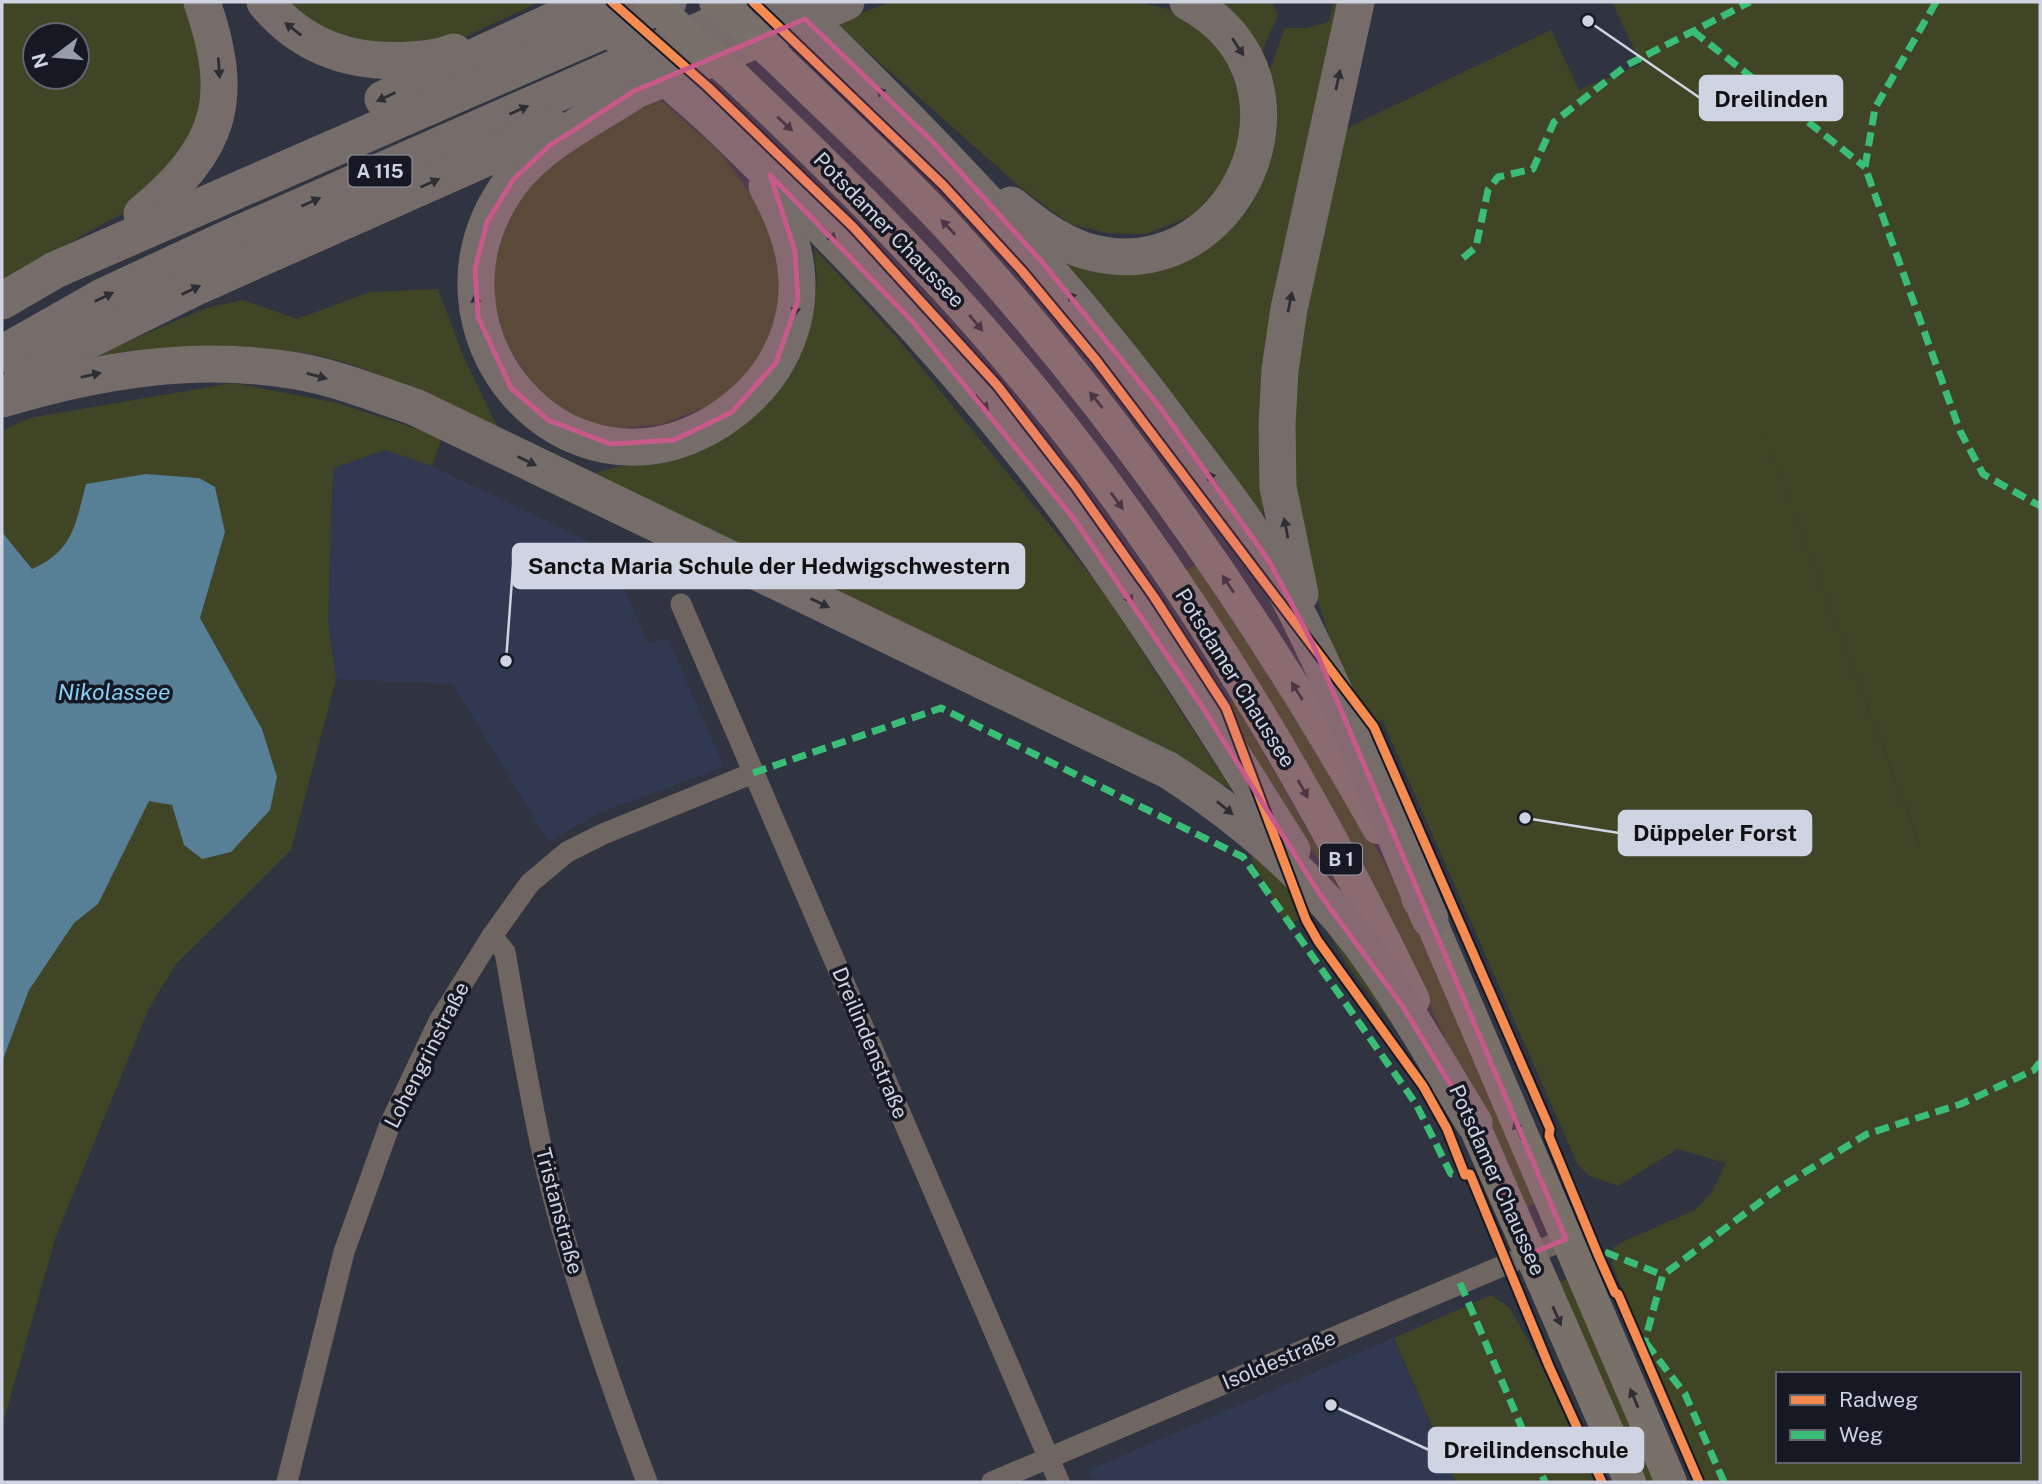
<svg xmlns="http://www.w3.org/2000/svg" width="2042" height="1484" viewBox="0 0 2042 1484" font-family="'Public Sans',sans-serif">
  <rect width="100%" height="100%" fill="#303440"/>
  <g fill="#313952">
    <polygon points="385,450 432,466 607,550 648,643 668,639 724,767 599,813 549,842 453,684 336,679 328,621 333,468"/>
    <polygon points="1393,1338 1455,1482 1093,1482 1088,1471"/>
  </g>
  <g fill="#404526" fill-rule="evenodd">
    <path d="M2,2H185L205,77L198,116L181,161L134,207L2,280ZM35,35H77V77H35Z"/>
    <polygon points="283,2 532,2 535,4 467,36 405,47 346,42"/>
    <polygon points="892,2 1137,2 1168,9 1208,32 1228,60 1240,100 1240,142 1226,179 1192,216 1146,234 1107,233 1070,224 1021,188 834,22"/>
    <polygon points="1216,2 1272,2 1278,15 1259,58"/>
    <polygon points="1334,2 1341,2 1278,271 1263,362 1258,431 1264,528 1054,254 1183,259 1223,237 1250,208 1270,161 1276,123 1274,96 1267,78 1285,28 1306,28 1329,22"/>
    <path d="M1612,2H2040V1482H1703L1612,1264L1613,1248L1620,1243L1695,1210L1712,1192L1726,1163L1677,1149L1618,1186L1588,1175L1577,1163L1382,720L1365,727L1331,642L1303,555L1292,492L1296,353L1339,132L1551,30L1579,90L1641,64ZM1735,356L1920,846V845ZM1778,1374H2019V1461H1778Z"/>
    <polygon points="661,100 721,153 754,199 772,238 779,265 780,296 772,330 752,370 722,400 663,424 616,429 586,422 542,398 496,329 489,267 518,192 603,125"/>
    <polygon points="814,248 898,339 1102,589 1231,789 1068,706 588,475 731,434 770,402 799,353 814,311 817,280"/>
    <path d="M438,289L464,358L499,430C450,408 403,382 352,365C268,337 178,349 92,357L206,308L243,300L297,319L370,292Z"/>
    <path d="M233,383L337,403L442,437L432,466L385,450L333,468L328,621L336,679L291,850L176,964L149,1008L56,1236L2,1426V1062L29,990L74,923L98,904L149,800L172,805L184,845L202,859L231,852L262,729L200,618L225,533L199,478L146,474L86,484C75,525 74,550 32,569L2,532V431L29,418Z"/>
    <path d="M1201,560C1258,654 1319,746 1372,841C1438,956 1486,1081 1539,1202L1522,1209L1422,988L1181,574Z"/>
    <polygon points="1234,701 1342,891 1282,810 1220,711"/>
    <polygon points="1259,849 1321,909 1409,1048 1346,963 1316,913 1286,925 1251,858"/>
    <polygon points="1571,1277 1660,1482 1640,1482 1555,1284"/>
    <polygon points="1491,1295 1510,1308 1555,1391 1595,1482 1456,1482 1394,1338"/>
  </g>
  <path fill="#577f96" d="M146,474L199,478L215,487L225,532L200,618L262,729L277,777L270,810L231,852L202,859L184,845L172,805L149,801L98,904L74,923L29,990L2,1062V532L32,569C74,550 75,525 86,484Z"/>
  <g fill="none" stroke-linecap="round" stroke-linejoin="round">
    <g stroke="#6f6661" stroke-width="21">
      <polyline points="681,604 1059,1482"/>
      <path d="M492,936L505,952C518,1026 530,1100 547,1173C573,1278 609,1381 647,1482"/>
      <polyline points="287,1482 344,1252 390,1124 439,1021 492,936 530,883 567,852 603,834 753,773"/>
      <polyline points="992,1482 1566,1239"/>
    </g>
    <g stroke="#7a706a" stroke-width="32">
      <path d="M779,60C837,117 897,171 952,231C1118,413 1257,614 1378,828"/>
      <path d="M735,77C860,195 981,318 1085,455C1213,625 1322,809 1414,1000"/>
      <polyline points="1417,898 1430,919 1671,1482"/>
      <polyline points="1463,1100 1630,1482"/>
    </g>
    <g stroke="#766d6b" stroke-width="37">
      <path d="M265,2C303,48 352,64 411,60C426,59 439,58 454,52"/>
      <path d="M829,41C956,165 1076,293 1181,436C1212,477 1246,519 1271,564C1334,677 1379,801 1430,919"/>
      <polyline points="641,88 846,2"/>
      <path d="M634,91C593,118 541,142 511,182C403,328 565,517 718,421C744,404 765,384 779,357C810,298 798,242 767,186"/>
      <path d="M686,95C724,127 758,163 793,198C894,298 990,405 1074,519C1152,626 1222,739 1292,850"/>
      <polyline points="383,99 594,2"/>
      <path d="M1011,205C1032,222 1056,241 1083,250C1235,298 1332,79 1188,2"/>
      <path d="M142,214C221,148 236,100 202,2"/>
      <polyline points="2,301 55,270 668,2"/>
      <polyline points="2,354 102,297 227,239 765,2"/>
      <polyline points="21,381 73,348 198,286 553,128"/>
      <path d="M2,399C99,370 196,354 297,371C337,378 376,394 415,407L1168,770C1241,817 1307,873 1360,943C1402,1000 1437,1063 1474,1123"/>
      <polyline points="1300,594 1278,487 1277,425 1280,370 1289,309 1356,2"/>
    </g>
    <g stroke="#7a706a" stroke-width="32">
      <polyline points="650,2 735,77"/>
      <polyline points="715,2 779,60"/>
    </g>
    <g stroke="#766d6b" stroke-width="37">
      <polyline points="580,2 686,95"/>
      <polyline points="786,2 829,41"/>
    </g>
    <g stroke="#3abd76" stroke-width="7" stroke-dasharray="14 7" stroke-linecap="butt">
      <polyline points="1936,2 1875,108 1865,167 1960,431 1983,474 2040,506"/>
      <polyline points="1693,31 1865,167"/>
      <polyline points="1463,258 1476,247 1488,190 1498,177 1533,169 1554,122 1627,65 1750,2"/>
      <polyline points="753,773 941,708 1243,857 1416,1104 1451,1174 1465,1175 1463,1170"/>
      <polyline points="1605,1252 1663,1275"/>
      <polyline points="1460,1283 1545,1482"/>
      <polyline points="1646,1343 1685,1394 1724,1482"/>
      <polyline points="1642,1351 1663,1275 1779,1188 1867,1134 1961,1104 2034,1070 2040,1062"/>
    </g>
    <defs>
      <g id="cycleway">
        <polyline points="612,2 708,87 853,227 997,385 1076,487 1154,597 1226,708 1306,920 1318,941 1423,1086 1447,1129 1465,1175 1470,1174 1549,1366 1602,1482"/>
        <polyline points="753,2 943,185 1022,271 1096,360 1374,727 1550,1129 1549,1136 1599,1257 1615,1293 1618,1294 1699,1482"/>
      </g>
    </defs>
    <use href="#cycleway" stroke="#161923" stroke-width="13"/>
    <use href="#cycleway" stroke="#f68b52" stroke-width="9"/>
  </g>
  <defs><path id="oneway-solid" d="M-6-.8H1V-3.2L6.5 0L1 3.2V.8H-6Z" transform="scale(1.75)"/></defs>
  <g fill="#2e2e35">
    <use href="#oneway-solid" transform="translate(293 29) rotate(-142)"/>
    <use href="#oneway-solid" transform="translate(1238 47) rotate(57)"/>
    <use href="#oneway-solid" transform="translate(219 68) rotate(86)"/>
    <use href="#oneway-solid" transform="translate(1338 80) rotate(-78)"/>
    <use href="#oneway-solid" transform="translate(884 95) rotate(-136)"/>
    <use href="#oneway-solid" transform="translate(386 97) rotate(155)"/>
    <use href="#oneway-solid" transform="translate(519 110) rotate(-24)"/>
    <use href="#oneway-solid" transform="translate(430 183) rotate(-24)"/>
    <use href="#oneway-solid" transform="translate(311 202) rotate(-24)"/>
    <use href="#oneway-solid" transform="translate(829 234) rotate(46)"/>
    <use href="#oneway-solid" transform="translate(191 290) rotate(-26)"/>
    <use href="#oneway-solid" transform="translate(104 297) rotate(-26)"/>
    <use href="#oneway-solid" transform="translate(1074 300) rotate(-129)"/>
    <use href="#oneway-solid" transform="translate(1290 302) rotate(-79)"/>
    <use href="#oneway-solid" transform="translate(476 304) rotate(-96)"/>
    <use href="#oneway-solid" transform="translate(796 306) rotate(100)"/>
    <use href="#oneway-solid" transform="translate(91 375) rotate(-13)"/>
    <use href="#oneway-solid" transform="translate(317 376) rotate(15)"/>
    <use href="#oneway-solid" transform="translate(982 403) rotate(51)"/>
    <use href="#oneway-solid" transform="translate(527 461) rotate(26)"/>
    <use href="#oneway-solid" transform="translate(1213 480) rotate(-125)"/>
    <use href="#oneway-solid" transform="translate(1286 528) rotate(-101)"/>
    <use href="#oneway-solid" transform="translate(1127 595) rotate(55)"/>
    <use href="#oneway-solid" transform="translate(820 603) rotate(26)"/>
    <use href="#oneway-solid" transform="translate(1225 808) rotate(39)"/>
  </g>
  <g fill="#2f2f35">
    <use href="#oneway-solid" transform="translate(785 124) rotate(43)"/>
    <use href="#oneway-solid" transform="translate(948 227) rotate(-133)"/>
    <use href="#oneway-solid" transform="translate(976 323) rotate(50)"/>
    <use href="#oneway-solid" transform="translate(1096 400) rotate(-129)"/>
    <use href="#oneway-solid" transform="translate(1117 501) rotate(54)"/>
    <use href="#oneway-solid" transform="translate(1228 584) rotate(-124)"/>
    <use href="#oneway-solid" transform="translate(1297 691) rotate(-122)"/>
    <use href="#oneway-solid" transform="translate(1303 789) rotate(61)"/>
    <use href="#oneway-solid" transform="translate(1518 1130) rotate(-113)"/>
    <use href="#oneway-solid" transform="translate(1557 1316) rotate(66)"/>
    <use href="#oneway-solid" transform="translate(1634 1398) rotate(-113)"/>
  </g>
  <path fill="#c75a8a" fill-opacity="0.2" stroke="#c75a8a" stroke-width="5" stroke-linejoin="round" d="M805,19L933,142L1043,263L1159,406L1269,561L1312,642L1566,1239L1530,1254L1474,1123L1401,1004L1321,896L1201,705L1074,519L911,320L770,175L795,251L798,300L776,363L732,412L674,440L610,444L548,420L511,388L478,317L475,269L487,222L513,180L549,146L634,91Z"/>
  <g text-anchor="middle" stroke-width="7" stroke-linejoin="round" paint-order="stroke">
    <g fill="#161923" stroke="#989ca9" stroke-width="2">
      <rect x="348.5" y="155.5" width="63" height="31" rx="5"/>
      <rect x="1320" y="843.5" width="42" height="31" rx="5"/>
    </g>
    <g font-size="19" font-weight="bold" fill="#cfd4e2">
      <text x="380" y="178">A 115</text>
      <text x="1341" y="866">B 1</text>
    </g>
    <g font-size="21" fill="#cfd4e2" stroke="#161923">
      <text transform="translate(889 230) rotate(46)" y="7">Potsdamer Chaussee</text>
      <text transform="translate(1235 678) rotate(58)" y="7">Potsdamer Chaussee</text>
      <text transform="translate(870 1043) rotate(67)" y="7">Dreilindenstraße</text>
      <text transform="translate(427 1055) rotate(-63)" y="7">Lohengrinstraße</text>
      <text transform="translate(1497 1180) rotate(66)" y="7">Potsdamer Chaussee</text>
      <text transform="translate(559 1211) rotate(75)" y="7">Tristanstraße</text>
      <text transform="translate(1279 1360) rotate(-23)" y="7">Isoldestraße</text>
    </g>
    <g font-size="23" font-style="italic" fill="#87cef5" stroke="#161923">
      <text x="114" y="700">Nikolassee</text>
    </g>
  </g>
  <path fill="none" stroke="#cfd4e2" stroke-width="2.5" d="M1588 21L1700 98M506 661L513 566M1525 818L1619 833M1331 1405L1429 1450"/>
  <g fill="#cfd4e2" stroke="#161923" stroke-width="2.5">
    <circle cx="1588" cy="21" r="7"/>
    <circle cx="506" cy="661" r="7"/>
    <circle cx="1525" cy="818" r="7"/>
    <circle cx="1331" cy="1405" r="7"/>
  </g>
  <g fill="#cfd4e2" stroke="#cfd4e2" stroke-width="2.5">
    <rect x="1700" y="76" width="142" height="44" rx="7"/>
    <rect x="513" y="544" width="511" height="44" rx="7"/>
    <rect x="1619" y="811" width="192" height="44" rx="7"/>
    <rect x="1429" y="1428" width="214" height="44" rx="7"/>
  </g>
  <g font-size="23" text-anchor="middle" font-weight="bold" fill="#111">
    <text x="1771" y="107">Dreilinden</text>
    <text x="769" y="574">Sancta Maria Schule der Hedwigschwestern</text>
    <text x="1715" y="841">Düppeler Forst</text>
    <text x="1536" y="1458">Dreilindenschule</text>
  </g>
  <rect width="2042" height="1484" fill="none" stroke="#cfd4e2" stroke-width="7"/>
  <rect x="1776" y="1372" width="245" height="91" fill="#161923" stroke="#60646f" stroke-width="2"/>
  <rect x="1790" y="1395" width="35" height="10" fill="#f68b52" stroke="#60646f" stroke-width="2"/>
  <text x="1839" y="1407" font-size="21" fill="#cfd4e2">Radweg</text>
  <rect x="1790" y="1430" width="35" height="10" fill="#3abd76" stroke="#60646f" stroke-width="2"/>
  <text x="1839" y="1442" font-size="21" fill="#cfd4e2">Weg</text>
  <g transform="translate(56 56) rotate(254)"><circle r="33" fill="#161923" stroke="#60646f" stroke-width="2"/>
  <path d="M0-5L12 26L0 18L-12 26Z" fill="#979ca9"/>
  <text y="-10" font-size="19" font-weight="bold" text-anchor="middle" fill="#cfd4e2">N</text>
  </g>
</svg>
